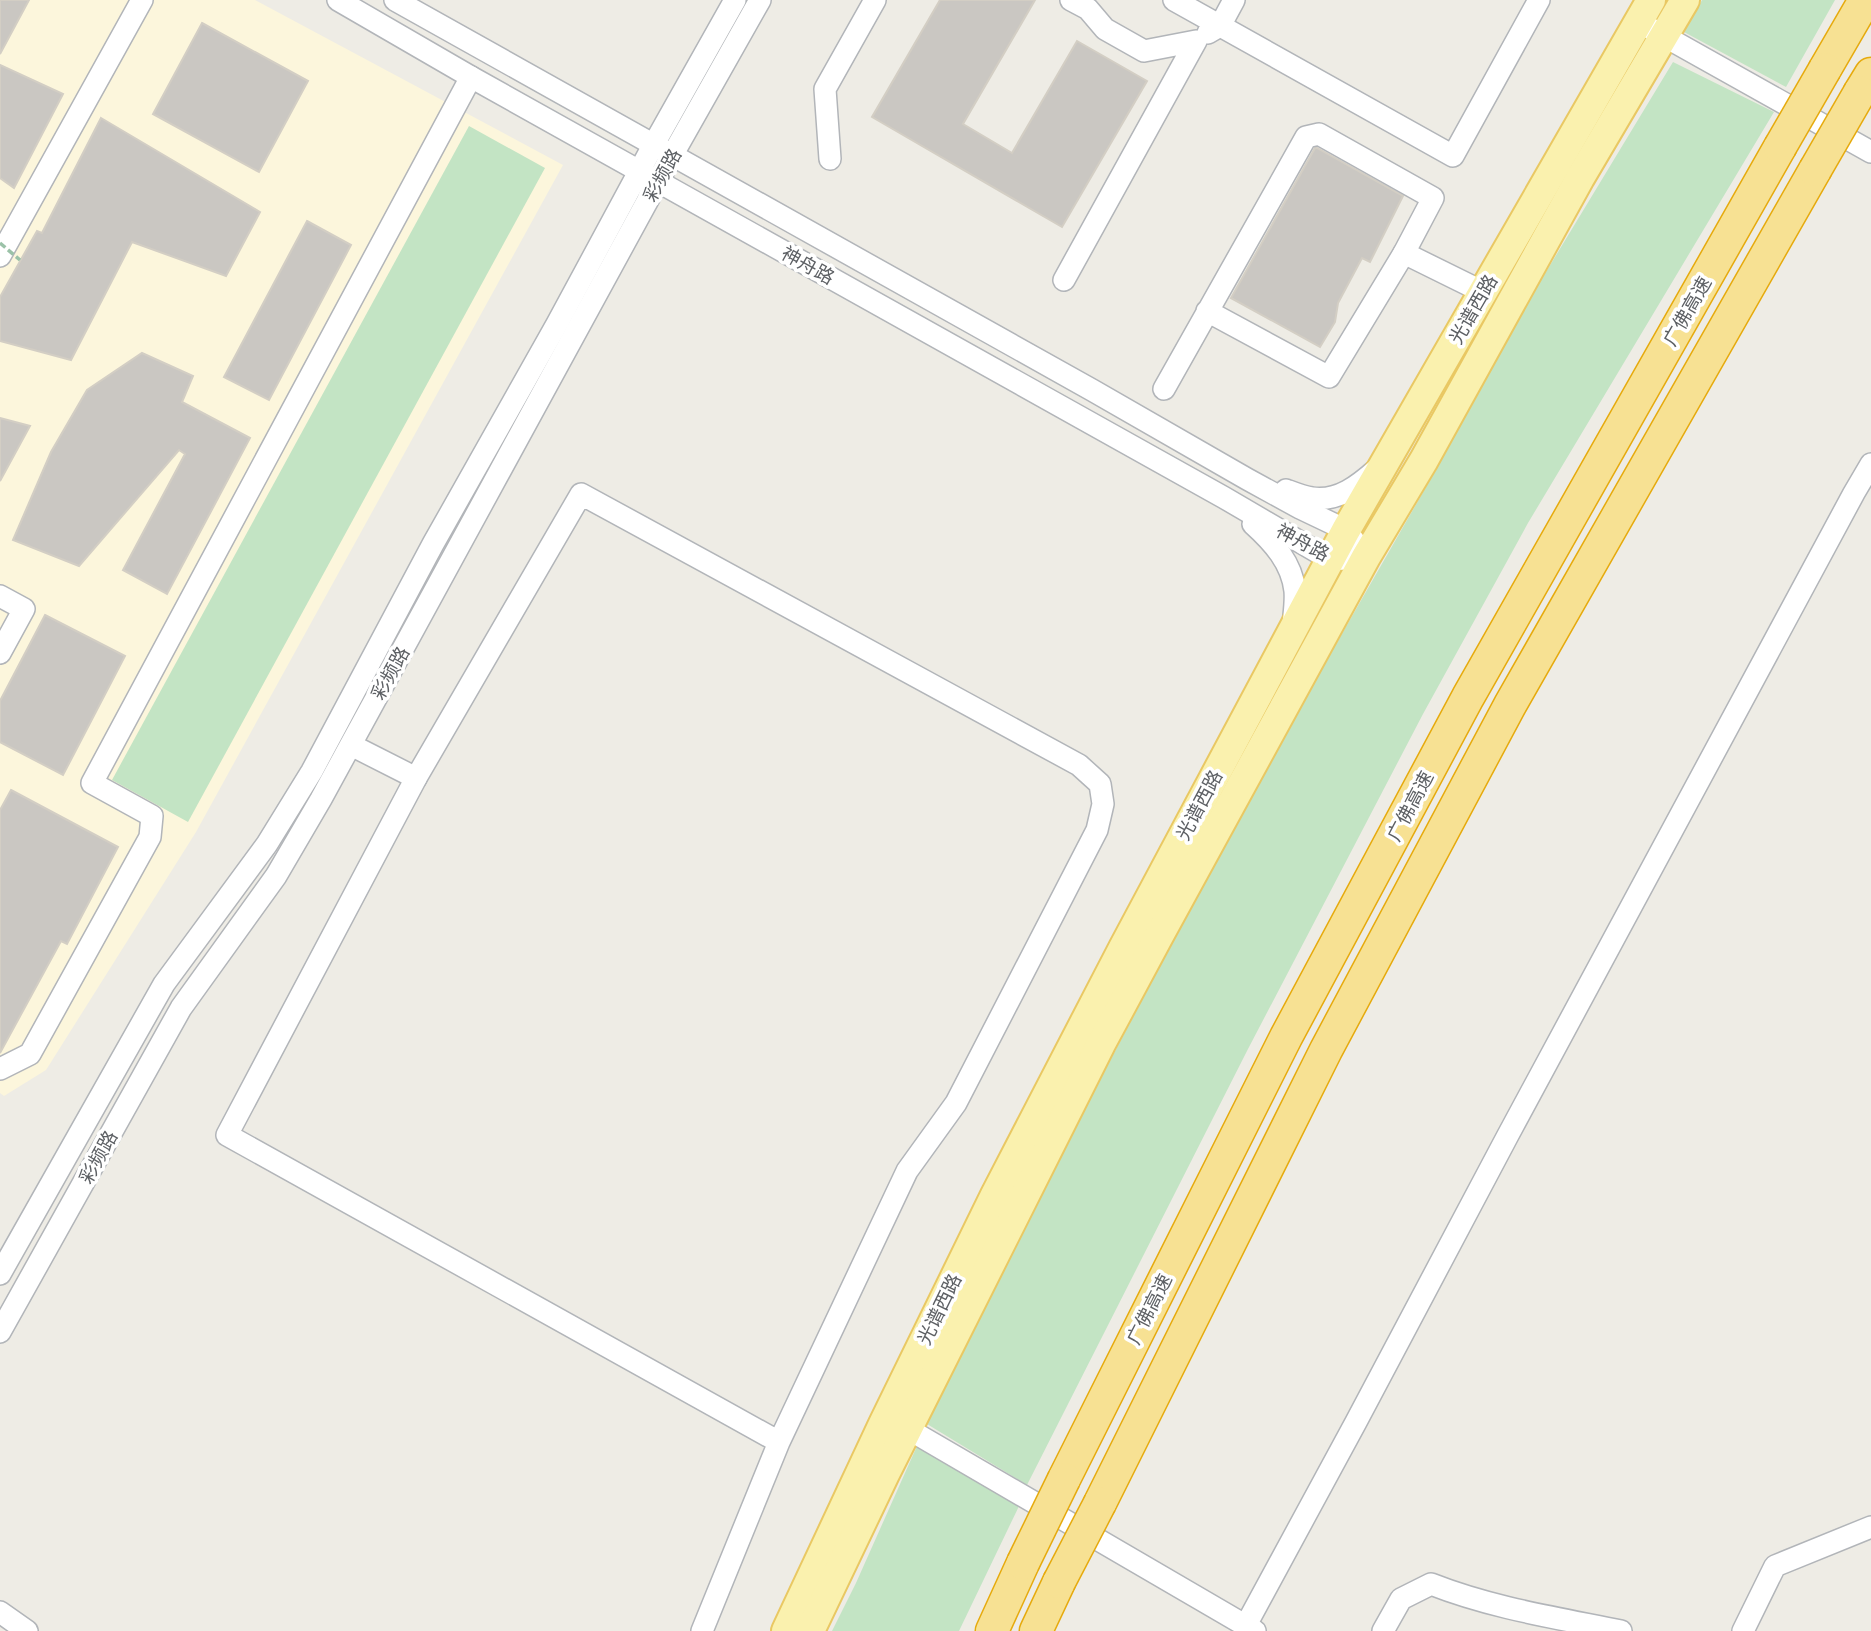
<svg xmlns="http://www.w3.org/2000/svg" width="1871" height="1631" viewBox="0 0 1871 1631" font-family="'Space Grotesk','Noto Sans SC',sans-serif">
  <rect width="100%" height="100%" fill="#eeece5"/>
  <polygon fill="#fcf6dc" points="0,0 255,0 563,165 196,832 46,1070 4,1096 0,1093"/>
  <g fill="#c3e4c4">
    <polygon points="1702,0 1835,0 1786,87 1684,32"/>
    <polygon points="1673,62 1774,112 1528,523 1423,714 1248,1049 1027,1485 927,1424 1050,1174 1261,775 1422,494 1532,295"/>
    <polygon points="469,126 545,168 188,822 112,780"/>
    <polygon points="917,1446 1020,1504 959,1631 832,1631 856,1583"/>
  </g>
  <g fill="#cac7c2" stroke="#d3cec4" stroke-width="2">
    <polygon points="0,0 29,0 0,54"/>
    <polygon points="940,0 1035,0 963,124 1012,153 1077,41 1147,81 1062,227 872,117"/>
    <polygon points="202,23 308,81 259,172 153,114"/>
    <polygon points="0,65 63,94 14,188 0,178"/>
    <polygon points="101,118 260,212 226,276 132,242 71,360 0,341 0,297 37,231 42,233"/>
    <polygon points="1315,148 1317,148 1403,196 1370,262 1362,258 1338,303 1335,322 1320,347 1231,298"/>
    <polygon points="307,221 351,245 269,400 224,377"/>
    <polygon points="142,353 193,376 182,402 250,438 167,594 123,570 185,454 179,450 79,566 13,540 51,452 87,390"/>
    <polygon points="0,418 30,426 0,481"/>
    <polygon points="45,615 125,656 63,775 0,742 0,701"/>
    <polygon points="11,790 118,847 67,944 61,941 0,1053 0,810"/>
  </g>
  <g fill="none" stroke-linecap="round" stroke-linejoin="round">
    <defs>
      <g id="minor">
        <polyline points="338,0 471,77 1223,497 1331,560 1344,559"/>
        <polyline points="395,0 1092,390 1247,479 1300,508 1346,530 1366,557"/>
        <polyline points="1174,0 1453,156 1539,0"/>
        <polyline points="1639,22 1871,152"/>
        <polyline points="1208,33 1220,26 1234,0"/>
        <polyline points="830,159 825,89 875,0"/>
        <polyline points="1404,253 1483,292"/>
        <polyline points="0,256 142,0"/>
        <polyline points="1064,280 1196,41 1144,51 1105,29 1088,9 1071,0"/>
        <polyline points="1164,389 1306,137 1319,134 1433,198 1404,253 1329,377 1207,311"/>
        <path d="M1286,490C1294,493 1304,497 1312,498C1338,502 1359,485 1377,469"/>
        <path d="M1253,524C1273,542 1292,563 1295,591C1296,602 1294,614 1293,625"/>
        <polyline points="0,596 24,609 0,653"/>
        <polyline points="351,745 416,778"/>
        <polyline points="0,1069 30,1054 150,837 152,816 92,783 471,77"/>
        <polyline points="0,1274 164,984 267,844 312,771 433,544 557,324 654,144 735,0"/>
        <polyline points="0,1332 181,1008 276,876 321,799 673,154 760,0"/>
        <polyline points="908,1429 1255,1631"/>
        <polyline points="0,1612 27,1631"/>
        <polyline points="1246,1625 1356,1422 1507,1137 1854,493 1871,464"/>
        <polyline points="702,1631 779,1442 907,1171 956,1103 1097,830 1103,804 1100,784 1079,765 581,494 416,778 227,1135 779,1442"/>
        <path d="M1383,1631L1401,1599L1431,1584C1492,1608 1557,1618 1621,1631"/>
        <polyline points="1743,1631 1775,1566 1871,1527"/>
      </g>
      <g id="major">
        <polyline points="786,1631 883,1424 995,1195 1123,948 1346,530 1651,0"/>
        <polyline points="810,1631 885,1474 1101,1044 1159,936 1366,557 1424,460 1580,178 1685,0"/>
      </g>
      <g id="highway">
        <polyline points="1825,69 1865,0"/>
        <polyline points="1860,92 1871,74"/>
        <polyline points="1064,1479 1286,1037 1468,697 1780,147"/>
        <polyline points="1100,1503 1326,1050 1510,705 1815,170"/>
        <polyline points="992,1631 1023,1563"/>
        <polyline points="1036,1631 1059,1582"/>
      </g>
    </defs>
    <use href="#minor" stroke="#b2b5b9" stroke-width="24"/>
    <use href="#major" stroke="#e9c863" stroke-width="32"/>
    <use href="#highway" stroke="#e6aa0d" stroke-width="35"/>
    <use href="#minor" stroke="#fff" stroke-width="21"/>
    <use href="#major" stroke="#faf1ae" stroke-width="28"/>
    <use href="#highway" stroke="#f7e193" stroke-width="32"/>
    <defs>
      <g id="highway-bridge">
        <polyline points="1780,147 1825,69"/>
        <polyline points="1815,170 1860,92"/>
        <polyline points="1023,1563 1064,1479"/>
        <polyline points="1059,1582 1100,1503"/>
      </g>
    </defs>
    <use href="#highway-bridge" stroke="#e6aa0d" stroke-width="35" stroke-linecap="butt"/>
    <polyline stroke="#9bc2a8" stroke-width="3.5" stroke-dasharray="7 3.5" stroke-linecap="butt" points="0,243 20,260"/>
    <use href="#highway-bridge" stroke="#f7e193" stroke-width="32"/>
  </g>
  <g text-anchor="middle" stroke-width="7" stroke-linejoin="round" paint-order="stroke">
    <g font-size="19" fill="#5d6064" stroke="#fff">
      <text transform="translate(662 175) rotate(-61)" y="7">彩频路</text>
      <text transform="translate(808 265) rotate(29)" y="7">神舟路</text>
      <text transform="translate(1473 309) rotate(-60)" y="7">光谱西路</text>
      <text transform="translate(1687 311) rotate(-60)" y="7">广佛高速</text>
      <text transform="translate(1303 542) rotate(28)" y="7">神舟路</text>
      <text transform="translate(390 673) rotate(-61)" y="7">彩频路</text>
      <text transform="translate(1199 805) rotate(-62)" y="7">光谱西路</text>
      <text transform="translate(1410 806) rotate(-62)" y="7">广佛高速</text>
      <text transform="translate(98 1157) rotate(-61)" y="7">彩频路</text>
      <text transform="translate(939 1309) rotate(-64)" y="7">光谱西路</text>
      <text transform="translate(1149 1309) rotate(-63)" y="7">广佛高速</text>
    </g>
  </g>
</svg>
